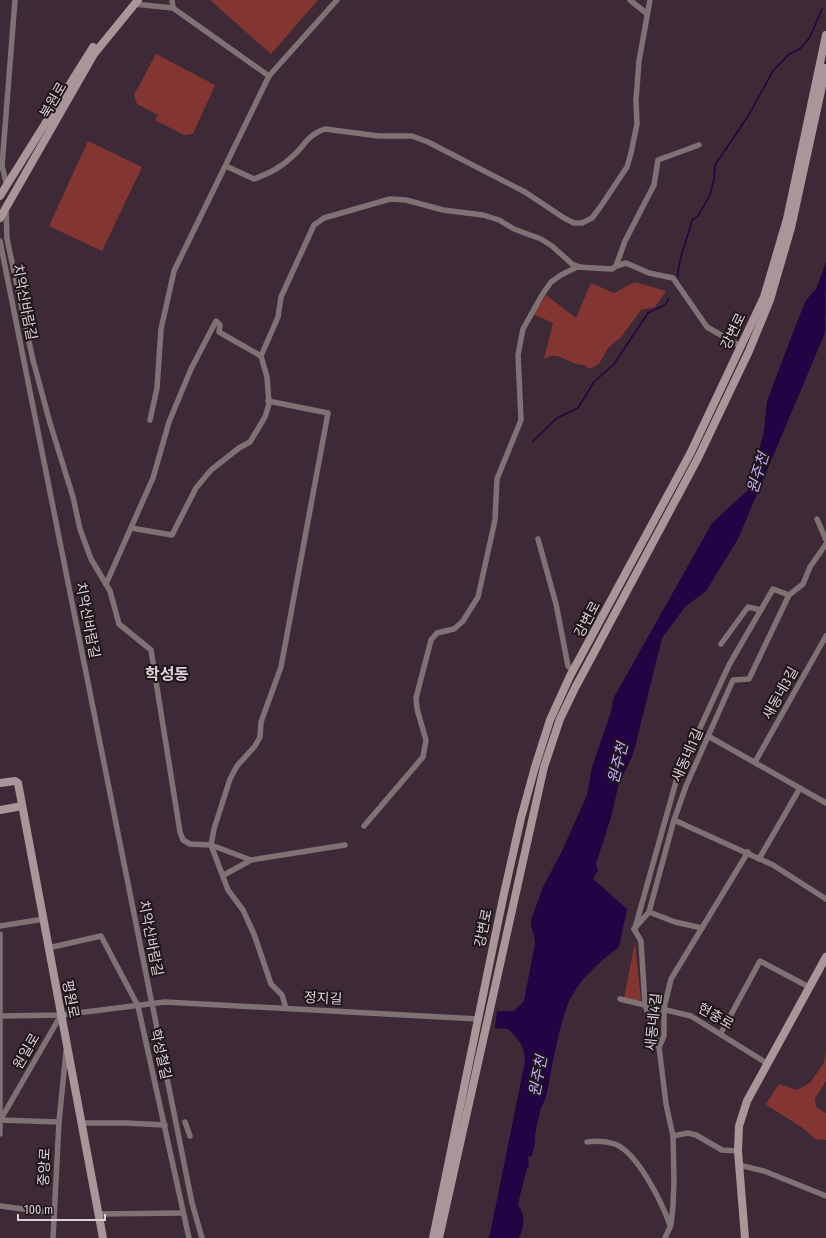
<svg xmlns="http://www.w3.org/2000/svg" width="826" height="1238" viewBox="0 0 826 1238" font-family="'Fira Sans Condensed','Noto Sans KR',sans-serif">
  <rect width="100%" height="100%" fill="#3e2a36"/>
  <g fill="#833631">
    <polygon points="210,0 318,0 271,54"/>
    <polygon points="156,54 215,85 193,134 184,135 155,120 158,115 137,104 134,95"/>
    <polygon points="88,141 142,167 102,251 49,226"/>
    <path d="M635,282L666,291L655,307L641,310L621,337L608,348L599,364L589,369L585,365C567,366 561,349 544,359L553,323L533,314L546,295L576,318L591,283L614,293Z"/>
    <polygon points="635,942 641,1001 624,998"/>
    <polygon points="826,1050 826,1081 815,1099 816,1107 826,1113 826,1140 815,1139 803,1128 768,1106 766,1104 779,1084 797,1090 810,1083 824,1063"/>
  </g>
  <path fill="#230344" d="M826,262L825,333L738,539L706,591L685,607L662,638L636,743L632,757L619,783L612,814L596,864L598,870L593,879L627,909L619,947C599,962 575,983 567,1007C560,1025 556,1047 552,1066C549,1079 548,1097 541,1108C539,1119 534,1132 535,1143C535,1146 532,1151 532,1156L528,1157L529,1167L527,1168L519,1200L518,1205C526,1215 524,1227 519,1238H488L490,1234L525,1061C525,1046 518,1039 508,1029L495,1028L497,1011H514L524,1001L535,943C535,935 530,928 531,920L543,887L562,851L587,795L592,767L611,712L613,699L712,523L749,489L764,431L767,401L799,317L806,300L816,289Z"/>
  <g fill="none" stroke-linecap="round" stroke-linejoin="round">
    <g stroke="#230344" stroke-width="1.5">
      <path d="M678,276C678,257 688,239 692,220L698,216L710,195L714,179L715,165L748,116L773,71L788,55L801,48L810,37L822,9"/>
      <polyline points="533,441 557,418 578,408 594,382 614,364 648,313 665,305 669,298"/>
    </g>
    <g stroke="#7e7274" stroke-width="5.5">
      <polyline points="172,0 173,8"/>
      <polyline points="630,0 646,13"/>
      <polyline points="134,4 173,8 269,76"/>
      <path d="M226,166L254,179C270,173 282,167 294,155C306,144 307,135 325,129L379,136H412L428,142L525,192L564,218L574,223H582L592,218L601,206L627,167L631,153L637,124L636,100L639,61L650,0"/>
      <polyline points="7,186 2,166 15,0"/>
      <polyline points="6,210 7,239 33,360 50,423 73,497 80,529 91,559 110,591 119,624 151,650 180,832 183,840 190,844 211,845 251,860"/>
      <polyline points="0,241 152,1004"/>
      <polyline points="616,266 625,241 654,185 658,160 699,145"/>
      <polyline points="268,401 328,413 281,667 261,722 260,737 255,746 237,766 230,779 214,829 211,845 228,890 243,910 254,934 271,984 282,995 286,1008"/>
      <polyline points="150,420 157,388 161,329 174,271 269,76 337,0"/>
      <polyline points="817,519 826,540"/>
      <polyline points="131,528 172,535 196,488 211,470 239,448 250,442 265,417 269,404 267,377 261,356 278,317 281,297 314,225 324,218 390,199 406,200 443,210 483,215 499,220 514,229 541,239 552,246 572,264 580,267"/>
      <polyline points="538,539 556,604 568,666 573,670"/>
      <polyline points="106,584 153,478 169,422 191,369 216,321 220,325 219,332 261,356"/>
      <polyline points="721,644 748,607 761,610"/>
      <polyline points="708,736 826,803"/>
      <polyline points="755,762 826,636"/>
      <polyline points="674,820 773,865 826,899"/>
      <polyline points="364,826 423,757 426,740 417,709 416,698 431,640 437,633 454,629 463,621 478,597 495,520 497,479 521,420 518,355 523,329 542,295 551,282 561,275 577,267 612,269 616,266 626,263 649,273 673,278 707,327 740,346"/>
      <polyline points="759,859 800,788"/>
      <polyline points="224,875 251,860 345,845"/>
      <polyline points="649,912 675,922 702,928"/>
      <polyline points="0,926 44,919"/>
      <polyline points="635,928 677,778 729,665 773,589 789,595"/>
      <polyline points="634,929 649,912 674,820 686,786 733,680 749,679 789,595 803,584 810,567 826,544"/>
      <polyline points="634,929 641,941 645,1005 659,1047"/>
      <polyline points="0,934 0,1134"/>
      <polyline points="48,948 101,936 138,1006 189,1238"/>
      <polyline points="620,999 691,1016 768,1064"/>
      <polyline points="153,1008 192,1203 202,1238"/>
      <polyline points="0,1016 61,1015 165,1002 478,1019"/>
      <polyline points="721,1033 760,961 809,987"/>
      <polyline points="1,1119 61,1015"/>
      <polyline points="0,1120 59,1122"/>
      <polyline points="185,1122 190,1136"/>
      <polyline points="82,1123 126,1123 165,1125"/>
      <polyline points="673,1136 688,1133 696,1135 722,1150 738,1151"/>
      <path d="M587,1142C595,1141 606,1141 615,1144C638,1153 662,1203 670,1225"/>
      <polyline points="739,1165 764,1171 826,1196"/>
      <polyline points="0,1206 54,1213"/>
      <polyline points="98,1214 182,1213"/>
      <polyline points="53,1238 59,1122 66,1051"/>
      <polyline points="665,1238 671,1225 673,1206 674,1181 673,1136 666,1104 659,1047 664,1036 664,1008 671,979 748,852"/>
    </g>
    <g stroke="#aa969a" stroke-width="8">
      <polyline points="0,196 93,47"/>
      <polyline points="0,218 94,54 138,0"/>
      <polyline points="0,783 15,781 18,783 103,1238"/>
      <polyline points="0,810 22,806"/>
      <polyline points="433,1238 503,898 521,818 535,767 550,720 570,676 690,454 764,297 787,219 826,35"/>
      <polyline points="439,1238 544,767 560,719 575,688 698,458 749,351 770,300 791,228 826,68"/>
      <polyline points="745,1238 738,1151 739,1126 747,1101 826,957"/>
    </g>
  </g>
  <g text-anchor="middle" stroke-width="4" stroke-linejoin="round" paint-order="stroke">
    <g font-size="14" fill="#ddd0d7" stroke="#1f161b">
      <text transform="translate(53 100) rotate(-60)" y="5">북원로</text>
      <text transform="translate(25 302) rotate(79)" y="5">치악산바람길</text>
      <text transform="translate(733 331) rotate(-64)" y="5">강변로</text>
      <text transform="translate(587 619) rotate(-62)" y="5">강변로</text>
      <text transform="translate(88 620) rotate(79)" y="5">치악산바람길</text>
      <text transform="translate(780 693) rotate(-61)" y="5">새동네3길</text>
      <text transform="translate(687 755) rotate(-66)" y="5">새동네1길</text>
      <text transform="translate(483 928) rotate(-78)" y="5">강변로</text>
      <text transform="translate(151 938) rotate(79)" y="5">치악산바람길</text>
      <text transform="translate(323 998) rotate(3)" y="5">정지길</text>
      <text transform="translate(71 999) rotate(79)" y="5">평원로</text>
      <text transform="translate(716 1016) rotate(29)" y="5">현충로</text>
      <text transform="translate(653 1022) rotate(-84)" y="5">새동네4길</text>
      <text transform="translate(26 1051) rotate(-60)" y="5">원일로</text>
      <text transform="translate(161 1054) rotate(77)" y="5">학성철길</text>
      <text transform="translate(44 1167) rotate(-87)" y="5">중앙로</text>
    </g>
    <g font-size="15" font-style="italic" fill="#c9b0fe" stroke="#1f161b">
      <text transform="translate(758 473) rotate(-73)" y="5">원주천</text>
      <text transform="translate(618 763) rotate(-76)" y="5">원주천</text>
      <text transform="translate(538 1076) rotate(-79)" y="5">원주천</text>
    </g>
    <g font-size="16" font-weight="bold" fill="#ddd0d7" stroke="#1f161b">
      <text x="167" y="680">학성동</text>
    </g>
  </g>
  <path d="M18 1214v6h87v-6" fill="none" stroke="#ddd0d7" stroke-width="2"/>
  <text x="24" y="1214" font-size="12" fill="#ddd0d7" stroke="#1f161b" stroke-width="3" paint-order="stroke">100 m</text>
</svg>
